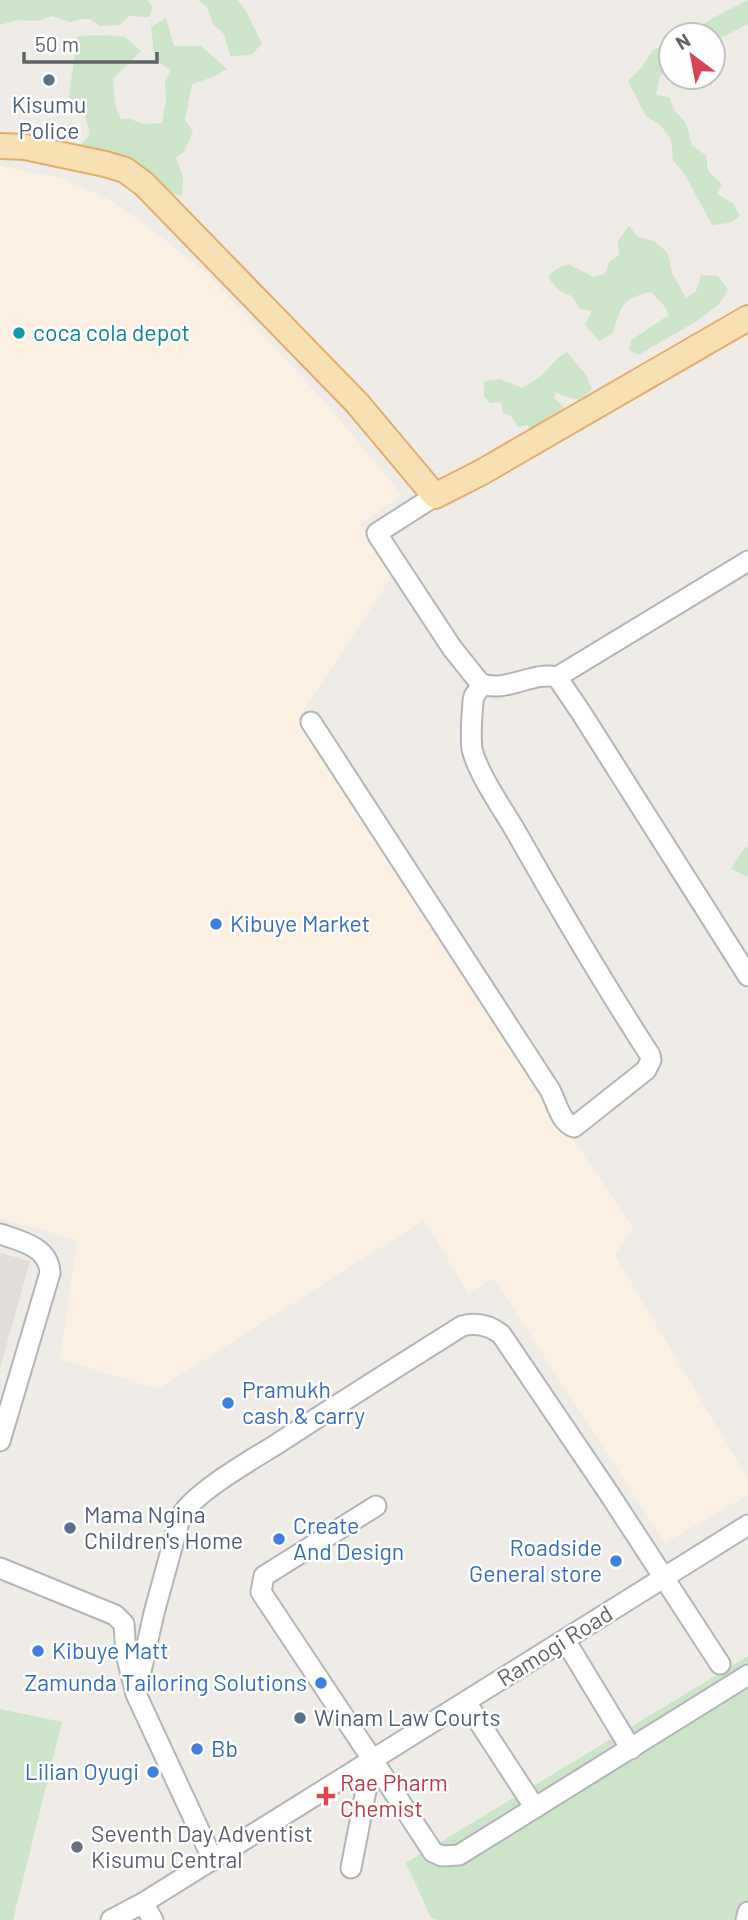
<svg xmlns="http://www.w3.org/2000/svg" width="748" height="1920" viewBox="0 0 748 1920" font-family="Barlow,sans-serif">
  <rect width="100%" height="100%" fill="#efece7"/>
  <polygon fill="#fbf0e1" points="0,166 61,178 108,199 150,228 208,275 325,402 402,495 360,524 392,576 298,719 566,1129 633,1227 615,1255 748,1479 748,1495 665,1543 494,1279 468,1293 424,1220 158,1389 60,1359 77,1240 0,1218"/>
  <polygon fill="#e2ddd9" points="0,1253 30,1261 0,1368"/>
  <g fill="#cce4c7">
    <polygon points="0,0 147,0 153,7 149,17 129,16 119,25 100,26 90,19 81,19 70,22 52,16 37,21 17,20 0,25"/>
    <polygon points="198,0 238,0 246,11 262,44 251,55 230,56 224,34 213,24 207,7"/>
    <polygon points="748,0 748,24 713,42 713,35 687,35 713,18"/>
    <polygon points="166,18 174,46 201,46 227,69 213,77 192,84 185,120 193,132 184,152 176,158 183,177 182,196 166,192 76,151 90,134 83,108 69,97 77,36 101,35 125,37 141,51 113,79 115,105 121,119 130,119 144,124 162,123 166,99 165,82 171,70 155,60 151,27"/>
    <polygon points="671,42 671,68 660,76 656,95 669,97 675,111 686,123 692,146 706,155 708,171 722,184 717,194 733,203 740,216 729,223 712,225 684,173 673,160 671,140 661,126 646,116 628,81 642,67 653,50"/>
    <path d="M629,226L638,237L654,241L668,253L672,273L686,298L696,291L701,275L718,276L728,290L719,304L697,321L638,355L629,350L631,340L669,315L665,307L651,292C618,299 623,307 612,334L599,341L585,325L592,311L580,309L572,296C560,293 555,287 548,277L556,269L568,264L594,277L605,274L610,261L619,255L618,241Z"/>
    <polygon points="567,352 586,375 592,389 580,400 564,396 556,392 554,398 564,407 550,421 531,434 528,425 518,427 511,416 503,413 501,402 490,403 484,396 484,381 500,379 522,388 541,376 559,357"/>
    <polygon points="748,846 748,877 731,869 743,850"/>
    <polygon points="748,1656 748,1920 438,1920 431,1918 406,1863"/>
    <polygon points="0,1709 62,1722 13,1920 0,1920"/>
  </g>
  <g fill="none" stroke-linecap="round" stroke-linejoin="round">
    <defs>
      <g id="minor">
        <path d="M435,496L377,533L379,537L452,648L480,683C505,694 532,671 557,677L582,714L748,976"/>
        <polyline points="557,677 748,561"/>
        <path d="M311,722L550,1090C557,1103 560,1122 574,1127L646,1070L651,1060L650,1055C602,981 558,906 515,830C502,808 477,772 472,749C470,734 472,717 473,701L474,696L482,685"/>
        <path d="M0,1234C21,1241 49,1247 50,1273L0,1441"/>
        <polyline points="0,1568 115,1615 124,1624 126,1654 136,1694 213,1860"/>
        <polyline points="565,1640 631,1749"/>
        <path d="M136,1694L154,1613L180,1518C191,1494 253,1459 277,1444C338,1404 400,1365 462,1326C477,1322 489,1325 501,1334L610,1495L720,1664"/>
        <polyline points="466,1702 535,1808"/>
        <polyline points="372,1759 433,1852 442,1856 459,1855 748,1675"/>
        <polyline points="351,1868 372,1759 261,1592 264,1576 376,1506"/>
        <polyline points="143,1903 153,1920"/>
        <polyline points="111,1920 143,1903 748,1525"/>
        <polyline points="746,1920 748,1912"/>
      </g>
      <polyline id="major" points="0,146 25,147 105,164 125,170 144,184 357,403 435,496 482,472 748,318"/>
    </defs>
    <use href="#minor" stroke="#b2b5b8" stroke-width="23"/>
    <use href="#major" stroke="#e3ac6c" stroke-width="28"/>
    <use href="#minor" stroke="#fff" stroke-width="19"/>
    <use href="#major" stroke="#f7e0b4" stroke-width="24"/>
  </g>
  <g fill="#5c6f8a" stroke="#fff" stroke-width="2.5">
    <circle cx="49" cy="80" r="7"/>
    <circle cx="70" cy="1528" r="7"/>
    <circle cx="300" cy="1718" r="7"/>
  </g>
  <circle fill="#0f9aa8" stroke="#fff" stroke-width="2.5" cx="19" cy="333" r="7"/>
  <g fill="#3f7fe0" stroke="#fff" stroke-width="2.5">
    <circle cx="216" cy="924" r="7"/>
    <circle cx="228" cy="1403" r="7"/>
    <circle cx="279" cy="1539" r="7"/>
    <circle cx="616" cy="1561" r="7"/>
    <circle cx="38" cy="1651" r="7"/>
    <circle cx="321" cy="1683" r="7"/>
    <circle cx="197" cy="1749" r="7"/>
    <circle cx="153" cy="1772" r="7"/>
  </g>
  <path fill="#e0444e" stroke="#fff" stroke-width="2.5" d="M322.5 1785.5h7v7h7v7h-7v7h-7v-7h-7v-7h7z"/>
  <circle fill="#6b7280" stroke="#fff" stroke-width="2.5" cx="77" cy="1847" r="7"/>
  <g text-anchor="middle" stroke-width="5" stroke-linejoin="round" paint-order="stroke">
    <g font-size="23" fill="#4e5e75" stroke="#fff" text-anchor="start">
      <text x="49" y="113" text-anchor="middle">Kisumu<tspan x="49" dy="26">Police</tspan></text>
      <text x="84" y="1523">Mama Ngina<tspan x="84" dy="26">Children's Home</tspan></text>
      <text x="314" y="1726">Winam Law Courts</text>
    </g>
    <g font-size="23" fill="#0d838f" stroke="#fff" text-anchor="start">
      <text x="33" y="341">coca cola depot</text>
    </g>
    <g font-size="23" fill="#366cbe" stroke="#fff" text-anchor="start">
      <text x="230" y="932">Kibuye Market</text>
      <text x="242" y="1398">Pramukh<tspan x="242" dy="26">cash &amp; carry</tspan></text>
      <text x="293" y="1534">Create<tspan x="293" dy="26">And Design</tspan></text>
      <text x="602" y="1556" text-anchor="end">Roadside<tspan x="602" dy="26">General store</tspan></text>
      <text x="52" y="1659">Kibuye Matt</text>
      <text x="307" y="1691" text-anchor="end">Zamunda Tailoring Solutions</text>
      <text x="211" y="1757">Bb</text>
      <text x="139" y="1780" text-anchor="end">Lilian Oyugi</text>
    </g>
    <g font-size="23" fill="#5f6366" stroke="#fff">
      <text transform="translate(555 1646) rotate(-32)" y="8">Ramogi Road</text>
    </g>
    <g font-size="23" fill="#be3a42" stroke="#fff" text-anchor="start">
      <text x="340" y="1791">Rae Pharm<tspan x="340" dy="26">Chemist</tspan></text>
    </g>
    <g font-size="23" fill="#5b616d" stroke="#fff" text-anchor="start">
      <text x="91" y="1842">Seventh Day Adventist<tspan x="91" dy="26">Kisumu Central</tspan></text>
    </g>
  </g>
  <g transform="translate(692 56) rotate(328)"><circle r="33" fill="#ffffff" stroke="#bfc1c2" stroke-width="2"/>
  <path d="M0-5L12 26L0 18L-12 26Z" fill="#d84454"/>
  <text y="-10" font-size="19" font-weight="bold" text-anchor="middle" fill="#5f6366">N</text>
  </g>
  <path d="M24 52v10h133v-10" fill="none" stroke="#5f6366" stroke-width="3.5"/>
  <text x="35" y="52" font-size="21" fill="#5f6366" stroke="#ffffff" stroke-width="5" paint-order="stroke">50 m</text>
</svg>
